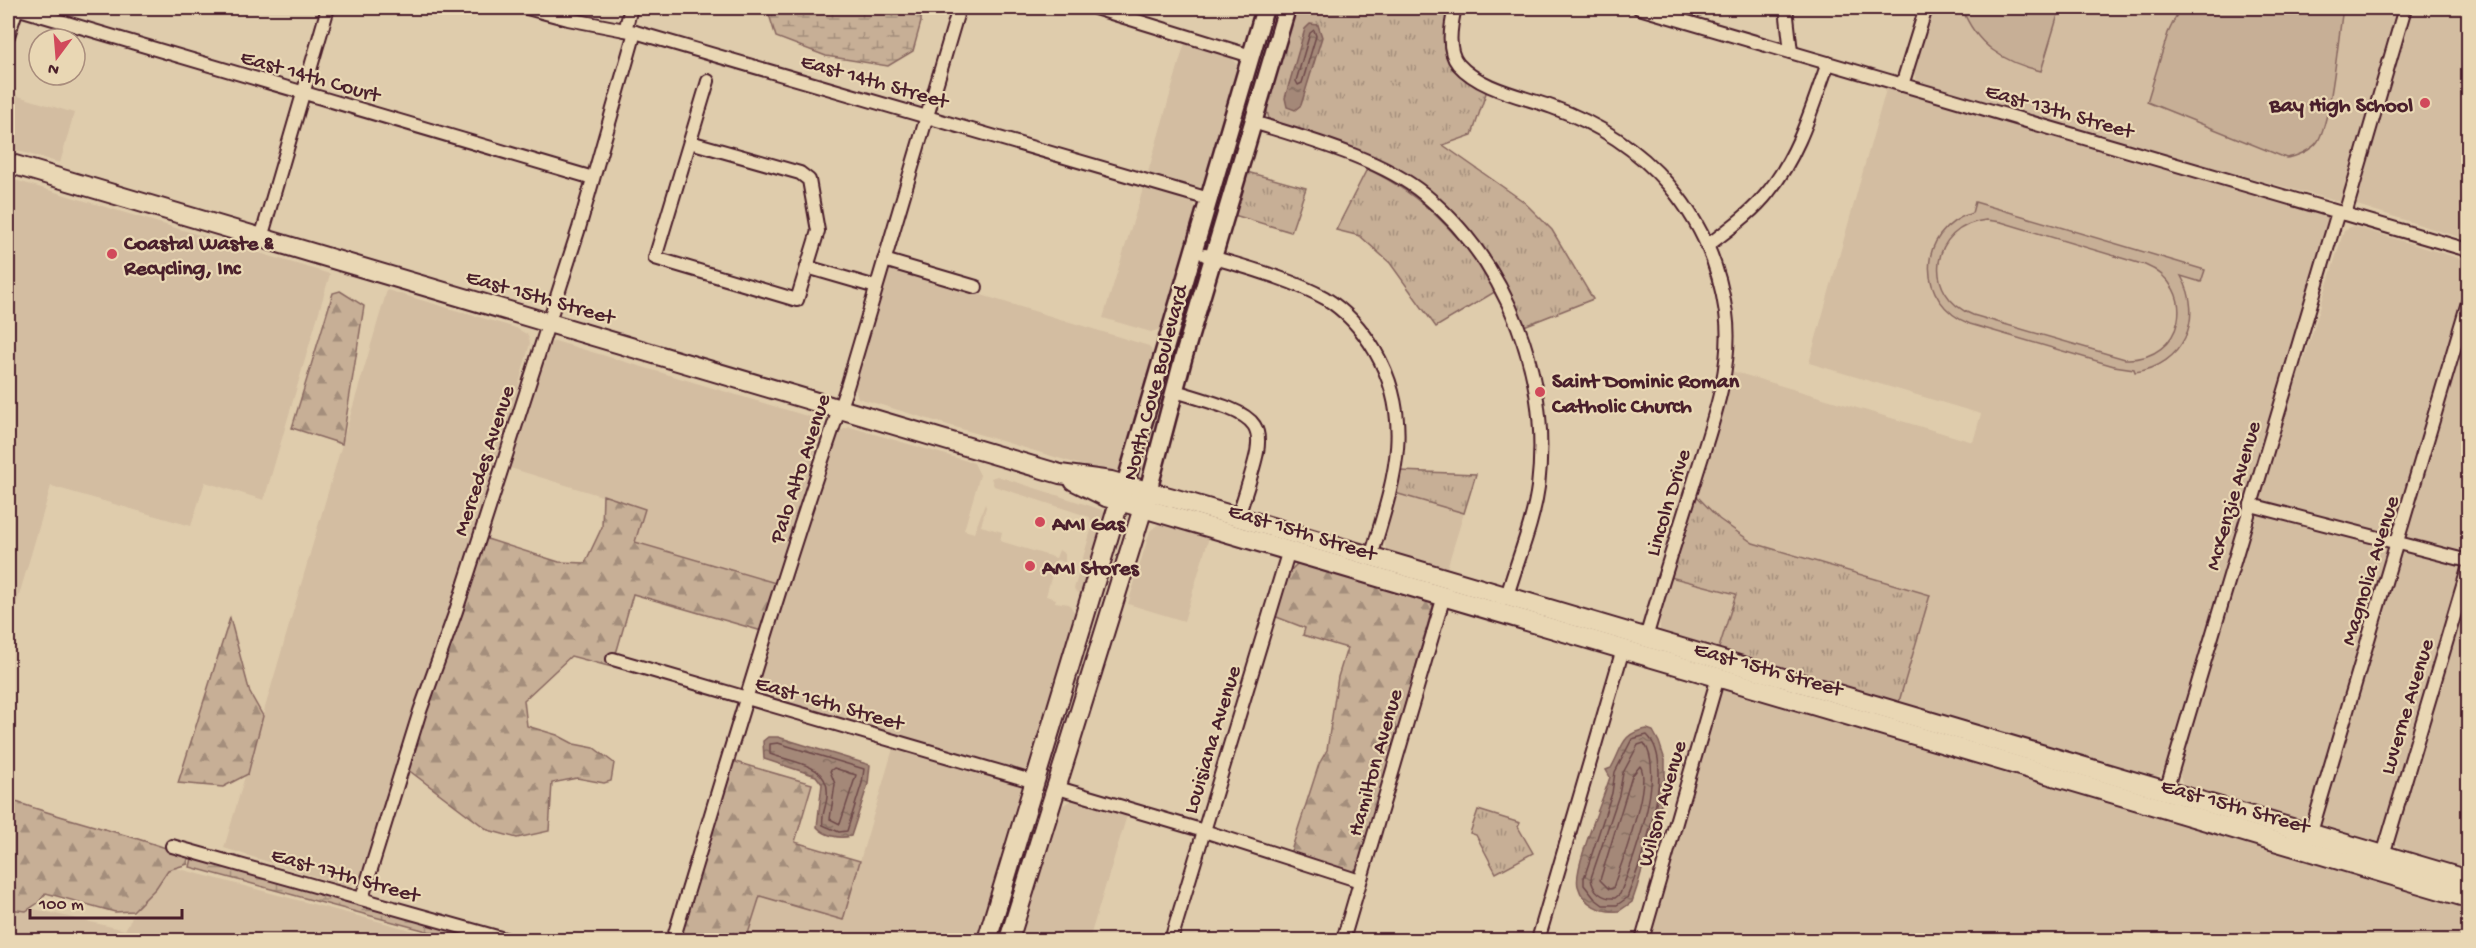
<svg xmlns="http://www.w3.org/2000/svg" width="2476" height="948" viewBox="0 0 2476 948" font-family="'Gochi Hand',sans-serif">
  <defs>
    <pattern id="grass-tufts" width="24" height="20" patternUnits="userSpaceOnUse" patternTransform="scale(1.5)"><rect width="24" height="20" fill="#c7af96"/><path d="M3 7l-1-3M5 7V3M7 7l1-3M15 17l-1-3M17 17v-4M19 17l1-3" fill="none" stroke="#a48e7b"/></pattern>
    <pattern id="forest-firs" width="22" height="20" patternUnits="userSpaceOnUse" patternTransform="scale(1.5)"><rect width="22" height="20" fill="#c7af96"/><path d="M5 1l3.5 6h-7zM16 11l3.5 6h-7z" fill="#a48e7b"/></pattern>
    <pattern id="wetland-marsh" width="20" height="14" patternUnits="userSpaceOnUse" patternTransform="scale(1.5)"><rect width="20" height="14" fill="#c7af96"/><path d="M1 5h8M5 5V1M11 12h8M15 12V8" fill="none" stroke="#a48e7b"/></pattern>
    <pattern id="water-ripples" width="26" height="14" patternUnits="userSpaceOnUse" patternTransform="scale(1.5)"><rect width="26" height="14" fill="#a48878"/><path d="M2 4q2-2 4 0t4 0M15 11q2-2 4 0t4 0" fill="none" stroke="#886f63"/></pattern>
  </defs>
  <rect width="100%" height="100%" fill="#dfccac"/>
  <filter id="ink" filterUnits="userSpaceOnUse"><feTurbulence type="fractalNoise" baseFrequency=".0167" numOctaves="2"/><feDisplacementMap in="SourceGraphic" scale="12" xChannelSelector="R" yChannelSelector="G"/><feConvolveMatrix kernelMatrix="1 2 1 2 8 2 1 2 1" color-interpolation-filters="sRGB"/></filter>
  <g filter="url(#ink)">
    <g fill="#d3bda1">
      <polygon points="1931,8 2401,8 2346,200 2340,202 2097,136 1926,86 1916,79 1913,68"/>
      <polygon points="2408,8 2468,8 2468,240 2354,204"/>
      <polygon points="1185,42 1231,56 1238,67 1206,180 1202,186 1193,188 1147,176"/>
      <polygon points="1887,86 2324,213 2328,218 2328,224 2170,759 2160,775 2155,778 1898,705 1930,595 1753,543 1719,519 1696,495 1728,370 1973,442 1981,414 1809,363"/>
      <polygon points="8,93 74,113 60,163 8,148"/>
      <polygon points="8,178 330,274 264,500 205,482 191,526 51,486 8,633"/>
      <polygon points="1144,186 1186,199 1193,202 1196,210 1163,323 1160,329 1151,332 1103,318"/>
      <polygon points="2353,226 2468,261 2468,275 2432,400 2433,406 2393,535 2264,502 2260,494 2298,362 2303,363 2344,230"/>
      <polygon points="889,267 1149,346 1154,355 1120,469 1108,473 858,398 854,384"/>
      <polygon points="387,290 516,328 528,335 530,343 497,465 364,874 349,887 224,848"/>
      <polygon points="2468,320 2468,554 2405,538"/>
      <polygon points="555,341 817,419 823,436 779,584 634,541 644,509 507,467 547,345"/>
      <polygon points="850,427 974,463 980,475 964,530 974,533 985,504 986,507 981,526 1002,532 1000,541 1056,558 1059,550 1065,554 1065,562 1056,560 1046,596 1056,599 1055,602 1069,604 1077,616 1030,767 1026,770 1021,771 983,762 752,696 836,432"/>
      <polygon points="997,476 1103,510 1106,520 1085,590 1078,593 1074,589 1092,527 1090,517 994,486 991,478"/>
      <polygon points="1395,493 1464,513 1446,571 1390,553 1386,549 1383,538"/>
      <polygon points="2254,512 2392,547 2308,824 2184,788 2178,770"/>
      <polygon points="1161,522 1210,534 1184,621 1128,604 1150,531"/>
      <polygon points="2405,550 2464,566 2382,840 2378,845 2319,826 2398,557"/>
      <polygon points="1670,577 1736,594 1718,651 1660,633 1660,615"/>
      <polygon points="2468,582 2468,873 2401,851 2393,838"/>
      <polygon points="1720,685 2468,905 2468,940 1648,940"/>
      <polygon points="894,745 1018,783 1022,788 1022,798 975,940 746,940 760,896 843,919"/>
      <polygon points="1073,799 1128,812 1089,940 1018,940 1060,807"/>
      <polygon points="161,864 449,940 8,940 8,903 125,930"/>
    </g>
    <g fill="url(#grass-tufts)" stroke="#886760" stroke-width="1.5">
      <path d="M1295,8H1450C1447,51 1439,72 1487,90L1472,135L1443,145L1523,201L1552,230L1593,299L1524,326L1499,271L1427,189L1269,119L1266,107Z"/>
      <path d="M1367,169C1425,195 1462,239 1498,290L1436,327L1390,263L1360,236L1336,230Z"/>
      <polygon points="1247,172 1306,188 1291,232 1234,215"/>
      <polygon points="1400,471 1476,474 1464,513 1395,493"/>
      <polygon points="1696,495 1719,519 1753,543 1930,595 1898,705 1718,651 1736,594 1670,577"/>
      <polygon points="1478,810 1520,823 1518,827 1533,853 1496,873 1476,835 1470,833"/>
    </g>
    <g fill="url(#forest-firs)" stroke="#886760" stroke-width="1.5">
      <polygon points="340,291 364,306 342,444 292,428 333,293"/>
      <polygon points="603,495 645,509 635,542 779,584 762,631 633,594 616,654 610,653 607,663 612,667 571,656 524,700 527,726 557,735 574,744 594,748 614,763 611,781 604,783 577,778 552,783 549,831 517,838 488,830 407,769 484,538 559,562 585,563 602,527"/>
      <polygon points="1298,563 1429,600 1433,606 1359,866 1352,872 1290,854 1319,764 1327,750 1338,677 1347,648 1303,635 1305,628 1274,616 1287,574"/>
      <polygon points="230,618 250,693 263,716 248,774 223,787 178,783"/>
      <polygon points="732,761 812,784 795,842 860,861 843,920 760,896 746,940 679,940"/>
      <path d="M8,799C67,821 129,833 188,856V864L168,870L156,888L133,911L115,912L46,893L38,903L26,911L8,909Z"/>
    </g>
    <g fill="url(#wetland-marsh)" stroke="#886760" stroke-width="1.5">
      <polygon points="767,8 921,8 921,22 913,51 888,66 826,56 776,37"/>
      <polygon points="192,858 469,935 466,940 460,940 190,867"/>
    </g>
    <g fill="#c7af96" stroke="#886760" stroke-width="1.5" fill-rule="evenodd">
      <path d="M1962,8H2060L2041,71C2003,62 1976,45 1962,8Z"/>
      <path d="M2180,8H2343C2338,39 2332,116 2318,141C2312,150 2296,157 2286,158L2147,102L2168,33Z"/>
      <path d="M1975,202L2205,270L2201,282L2181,276C2205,318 2183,366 2135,372L2134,369L2114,366L1970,324C1916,303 1915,231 1972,213ZM1986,220L2001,222L2145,265C2200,287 2184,362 2125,359L1973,315C1921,295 1930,226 1986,220Z"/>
    </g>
    <g fill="url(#water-ripples)" stroke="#805e59" stroke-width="1.5">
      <polygon points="1310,24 1318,25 1322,37 1301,105 1295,110 1287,107 1285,98 1305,29"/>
      <path d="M1647,729L1653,731L1659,742L1665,760V790L1637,887L1632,902L1619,911C1602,913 1583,905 1578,886C1573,868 1603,800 1610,777L1606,770L1611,768C1623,747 1621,733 1647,729Z"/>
      <path d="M768,737H778L870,765L868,784L851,836C839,839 825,836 817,827L822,784L816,776L764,759L763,741Z"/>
    </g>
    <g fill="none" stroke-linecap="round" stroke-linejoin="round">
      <g stroke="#6e494a" stroke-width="1.5">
        <polygon points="1314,30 1316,36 1302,83 1298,85 1296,81 1310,33"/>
        <path d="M1647,735C1678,765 1641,862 1627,898L1617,905H1603L1595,899L1584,885V878L1612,793L1615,772L1632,739Z"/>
        <path d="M778,743L864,769L862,783L847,831L839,832L823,825C821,816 826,807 827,797C831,764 794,763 770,754V744Z"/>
        <path d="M1644,743C1666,773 1633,861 1620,894L1615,898C1603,899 1592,891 1591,878L1619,795L1623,773L1638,745Z"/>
        <path d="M1640,766C1652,780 1623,860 1616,879L1613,888L1609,889L1600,880L1632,776Z"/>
        <polygon points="834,768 856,775 840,824 830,819 835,784 830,771"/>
      </g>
      <defs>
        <g id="street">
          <polyline points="16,8 593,178"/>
          <polyline points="527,8 568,19 635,32 1209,199"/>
          <polyline points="1095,8 1251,56"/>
          <path d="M1455,8C1451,24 1446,50 1458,64C1480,89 1521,96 1552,107C1645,140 1712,213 1726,313C1734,369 1710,429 1694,482C1678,534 1661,585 1646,638"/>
          <polyline points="1639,8 2468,250"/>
          <polyline points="1786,8 1791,52"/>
          <polyline points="625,30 631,8"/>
          <polyline points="8,36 17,8"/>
          <polyline points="708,81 655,258 797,300 807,267 876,287"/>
          <polyline points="1902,85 1926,8"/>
          <path d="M1253,122C1307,139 1380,158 1424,194C1509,264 1551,379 1538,487C1533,524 1517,561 1507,596"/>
          <polyline points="690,142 800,173 809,180 818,231 807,267"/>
          <polyline points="2345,214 2405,8"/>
          <polyline points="261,238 328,8"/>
          <path d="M1707,246C1729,229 1752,213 1769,191C1799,154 1812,107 1828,63"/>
          <path d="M1205,255C1244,267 1289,278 1325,298C1346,311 1362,329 1375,351C1416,422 1393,483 1371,557"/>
          <polyline points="884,260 976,287"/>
          <path d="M1175,391C1277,421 1268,420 1238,517"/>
          <polyline points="2251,505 2468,561"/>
          <polyline points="613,659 1035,782"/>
          <polyline points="1058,788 1204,831 1360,881"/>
          <polyline points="2166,791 2338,212"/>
          <polyline points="2309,839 2468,302"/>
          <polyline points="172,846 508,940"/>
          <polyline points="2383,855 2468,569"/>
          <polyline points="362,898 420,711 456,611 579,228 635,32"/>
          <path d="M673,940C729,756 783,570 847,387L959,8"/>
          <polyline points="1171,940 1289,550"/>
          <polyline points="1343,940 1444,596"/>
          <polyline points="1538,940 1623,649"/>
          <polyline points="1642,940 1718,677"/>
        </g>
        <g id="secondary">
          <polyline points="1125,485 1265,8"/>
          <polyline points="1148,491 1183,359 1287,8"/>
        </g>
        <g id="primary">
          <polyline points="8,163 1060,474 1111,481 1173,498 2468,880"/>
          <polyline points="1074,481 1106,497 2468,898"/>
          <polyline points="987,940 1123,489"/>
          <polyline points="1009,940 1147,495"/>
        </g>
      </defs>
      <use href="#street" stroke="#4a1f2b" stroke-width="16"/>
      <use href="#secondary" stroke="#4a1f2b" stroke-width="21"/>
      <use href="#primary" stroke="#4a1f2b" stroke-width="22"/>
      <use href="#street" stroke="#e9d7b4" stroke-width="12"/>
      <use href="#secondary" stroke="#e9d7b4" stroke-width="16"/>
      <use href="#primary" stroke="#e9d7b4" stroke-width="18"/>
    </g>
  </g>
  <g fill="#d1495b" stroke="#e9d7b4" stroke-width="2">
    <circle cx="2425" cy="103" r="6"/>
    <circle cx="112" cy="254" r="6"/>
    <circle cx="1540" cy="392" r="6"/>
    <circle cx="1040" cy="522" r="6"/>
    <circle cx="1030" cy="566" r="6"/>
  </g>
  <g text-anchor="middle" stroke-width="4.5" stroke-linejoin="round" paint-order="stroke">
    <g font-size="22" fill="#4a1f2b" stroke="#e9d7b4">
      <text transform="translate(311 74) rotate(16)" y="8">East 14th Court</text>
      <text transform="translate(875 79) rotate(16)" y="8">East 14th Street</text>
      <text transform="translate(2060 109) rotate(16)" y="8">East 13th Street</text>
      <text transform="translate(541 295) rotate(16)" y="8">East 15th Street</text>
      <text transform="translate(1153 382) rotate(-75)" y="8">North Cove Boulevard</text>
      <text transform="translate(482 460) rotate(-72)" y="8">Mercedes Avenue</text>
      <text transform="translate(798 468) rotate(-72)" y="8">Palo Alto Avenue</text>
      <text transform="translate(2231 495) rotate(-74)" y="8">McKenzie Avenue</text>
      <text transform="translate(1666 502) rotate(-73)" y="8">Lincoln Drive</text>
      <text transform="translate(1303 530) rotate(17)" y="8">East 15th Street</text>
      <text transform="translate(2368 570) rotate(-73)" y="8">Magnolia Avenue</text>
      <text transform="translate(1769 667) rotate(16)" y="8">East 15th Street</text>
      <text transform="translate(830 701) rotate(16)" y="8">East 16th Street</text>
      <text transform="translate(2405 706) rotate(-73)" y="8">Luverne Avenue</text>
      <text transform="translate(1210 739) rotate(-73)" y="8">Louisiana Avenue</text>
      <text transform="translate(1373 762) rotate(-74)" y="8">Hamilton Avenue</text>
      <text transform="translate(1660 803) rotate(-74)" y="8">Wilson Avenue</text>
      <text transform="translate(2236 804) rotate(16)" y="8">East 15th Street</text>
      <text transform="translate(346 873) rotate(16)" y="8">East 17th Street</text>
    </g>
    <g font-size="22" font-weight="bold" fill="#4a1f2b" stroke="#e9d7b4" text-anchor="start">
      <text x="2413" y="111" text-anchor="end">Bay High School</text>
      <text x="124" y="249">Coastal Waste &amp;<tspan x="124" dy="25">Recycling, Inc</tspan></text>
      <text x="1552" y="387">Saint Dominic Roman<tspan x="1552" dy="25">Catholic Church</tspan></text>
      <text x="1052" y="530">AMI Gas</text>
      <text x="1042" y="574">AMI Stores</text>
    </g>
  </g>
  <rect width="2476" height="948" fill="none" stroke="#e9d7b4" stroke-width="30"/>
  <rect x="15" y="15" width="2446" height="918" fill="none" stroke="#4a1f2b" stroke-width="2" filter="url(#ink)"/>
  <g transform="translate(57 57) rotate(196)"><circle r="28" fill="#e9d7b4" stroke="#a98d7d" stroke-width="1.5"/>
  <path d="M0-4.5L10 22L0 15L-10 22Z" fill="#d1495b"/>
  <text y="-9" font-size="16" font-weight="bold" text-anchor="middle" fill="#4a1f2b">N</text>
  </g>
  <path d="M30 909v9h152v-9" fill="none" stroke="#4a1f2b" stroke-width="3"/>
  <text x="39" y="909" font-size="18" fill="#4a1f2b" stroke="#e9d7b4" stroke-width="4.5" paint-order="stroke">100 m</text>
</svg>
